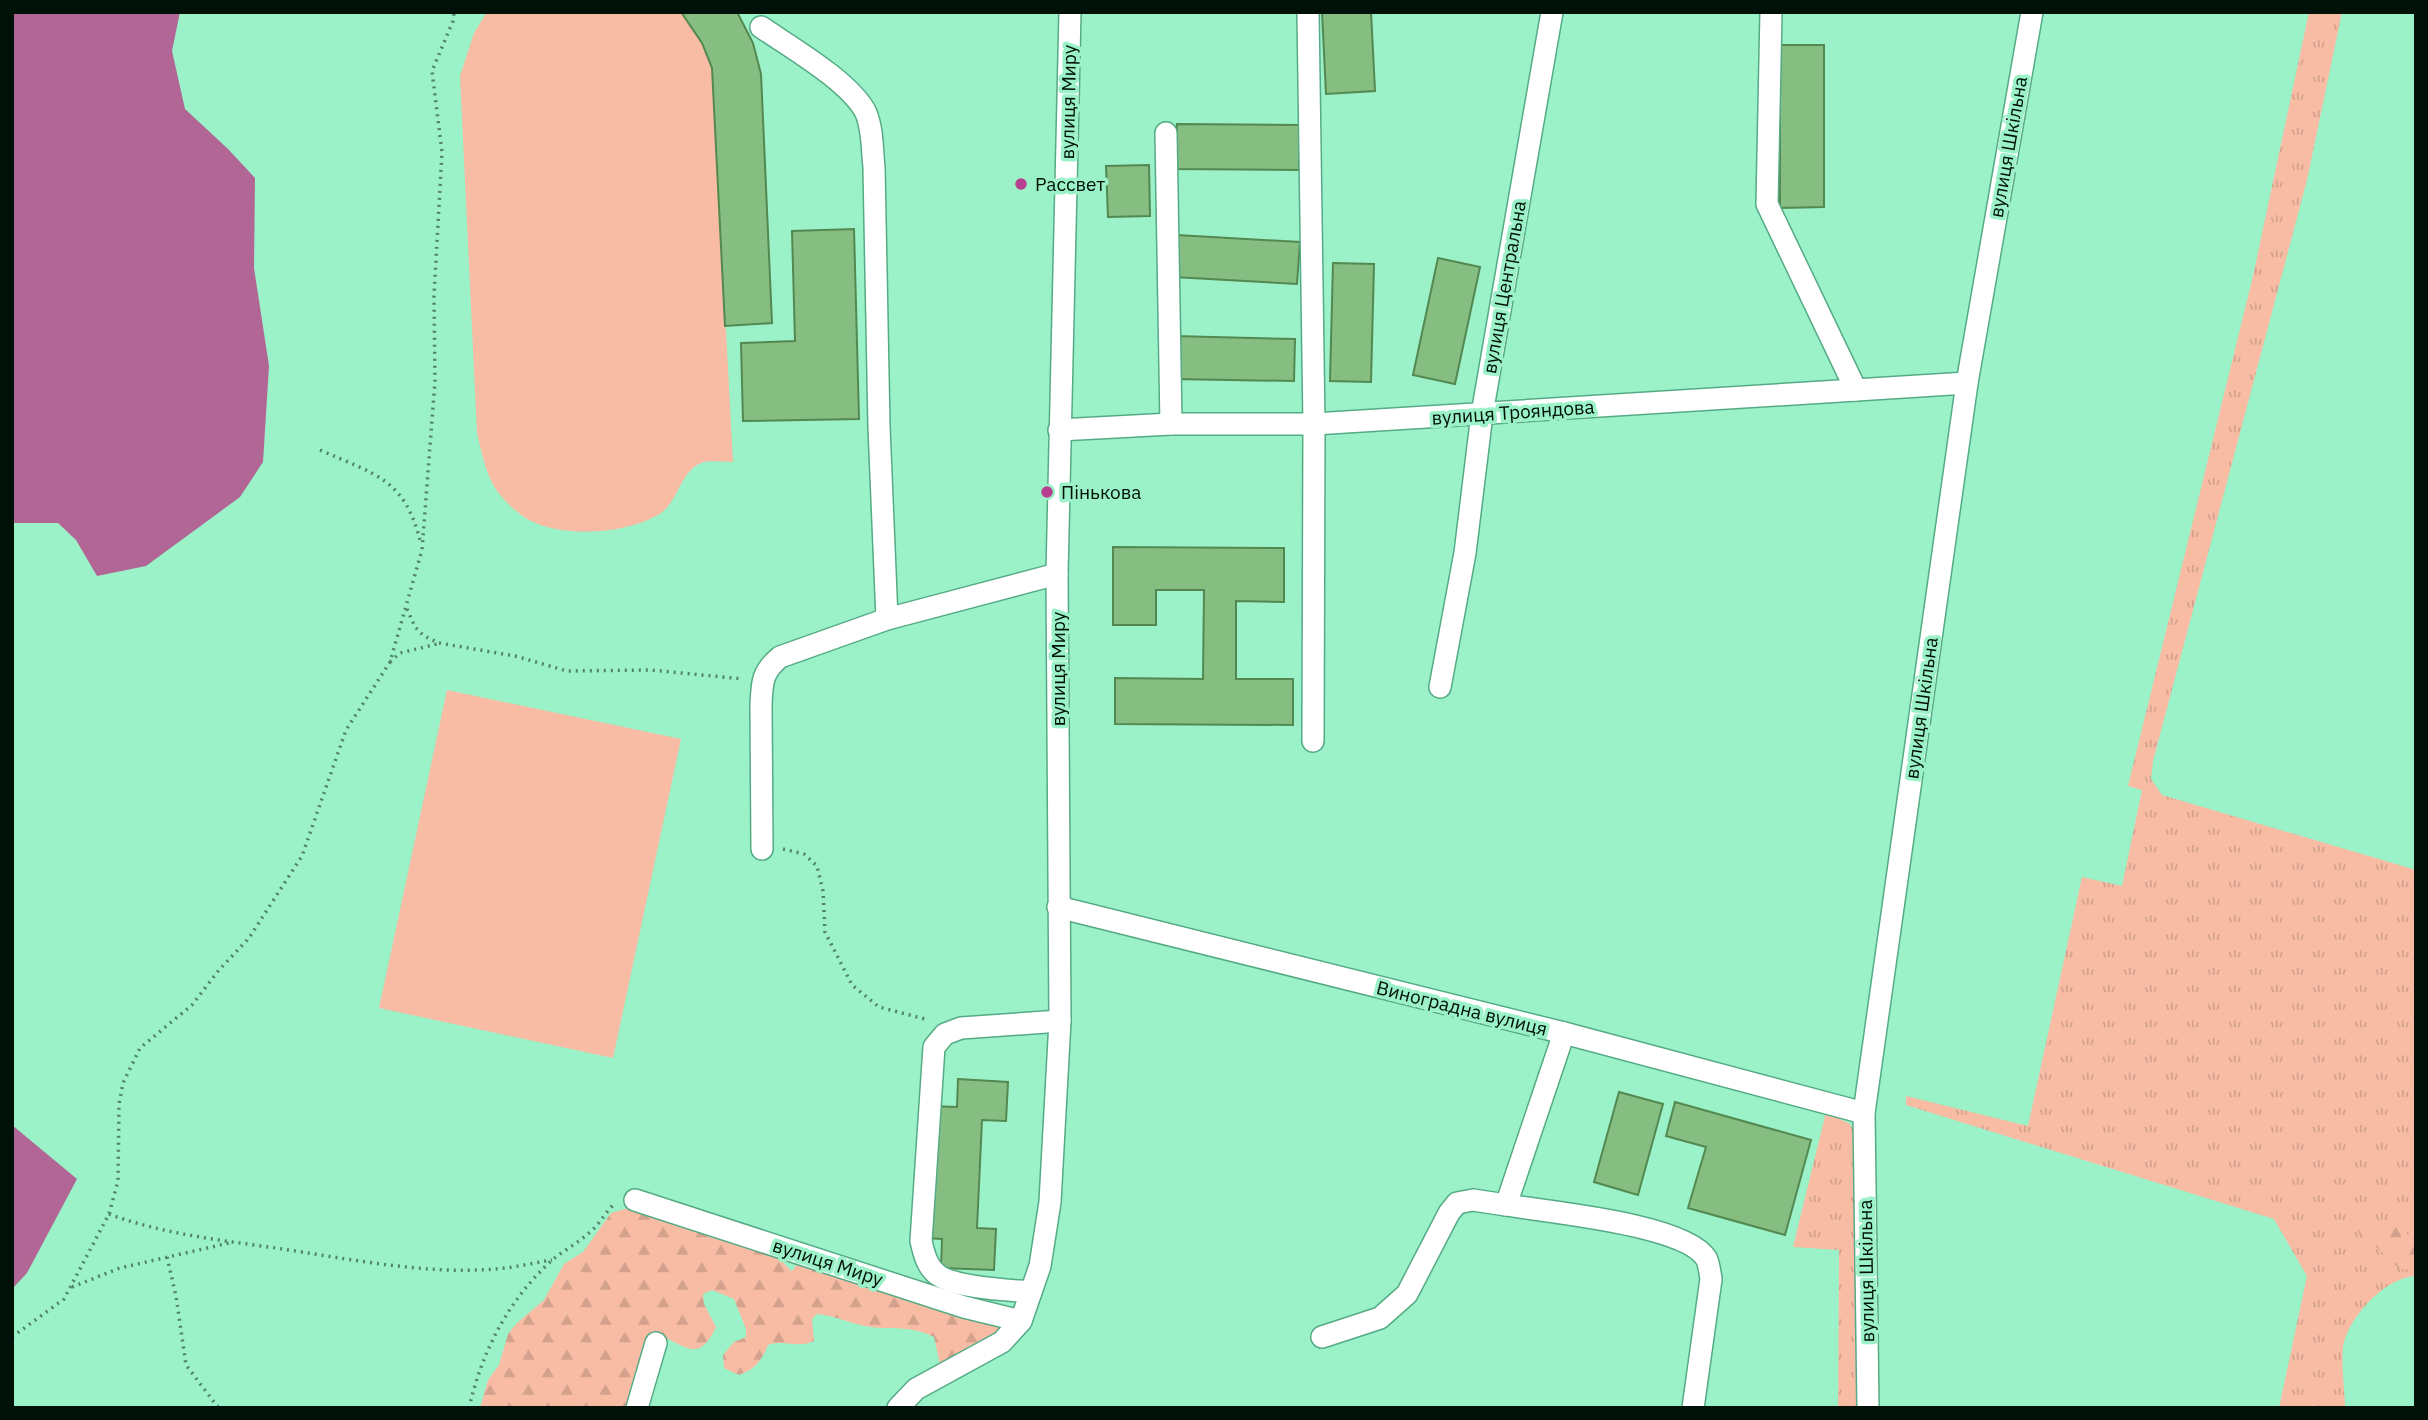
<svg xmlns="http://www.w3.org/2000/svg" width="2428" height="1420" viewBox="0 0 2428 1420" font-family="'IBM Plex Sans',sans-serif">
  <defs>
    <pattern id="grass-tufts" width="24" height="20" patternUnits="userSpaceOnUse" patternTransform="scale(1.75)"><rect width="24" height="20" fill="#f8bca4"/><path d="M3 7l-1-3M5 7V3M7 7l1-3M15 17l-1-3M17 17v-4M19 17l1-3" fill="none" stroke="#d3a18c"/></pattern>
    <pattern id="forest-firs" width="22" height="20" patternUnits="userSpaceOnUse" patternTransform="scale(1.75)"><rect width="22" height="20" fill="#f8bca4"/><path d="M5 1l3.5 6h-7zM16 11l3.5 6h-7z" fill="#d3a18c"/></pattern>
  </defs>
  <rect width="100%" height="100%" fill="#9bf1c8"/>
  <g fill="url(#grass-tufts)">
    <path d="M2309,12H2342L2307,180L2153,761L2151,779L2162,795L2416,870V1276C2386,1277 2351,1315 2344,1342C2340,1357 2345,1391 2345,1408H2279L2307,1276L2274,1219L1906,1105V1096L2028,1126L2082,877L2122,886L2142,790L2128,786L2253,276Z"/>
    <polygon points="1826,1112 1850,1124 1854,1132 1857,1408 1838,1408 1839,1250 1793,1247"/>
  </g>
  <g fill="url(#forest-firs)">
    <path d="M635,1206L774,1252L791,1271L795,1268L797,1260L997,1322L1001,1330L974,1347L963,1351L953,1363L945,1367L940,1364L934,1337C908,1324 892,1331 865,1326C849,1323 833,1315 817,1314L812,1319L814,1341C798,1349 784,1339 768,1345C761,1361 756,1369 739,1375L724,1368L723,1355L734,1342L746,1337V1329L734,1299L712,1290L703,1294L704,1304L716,1327C696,1371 680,1336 650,1334L630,1408H480L488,1380L499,1365L508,1334L517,1323L544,1300L564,1264L583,1252L611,1213Z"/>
    <polygon points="2364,1219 2396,1225 2416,1241 2416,1270 2400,1269 2375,1246 2361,1238 2358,1230"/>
  </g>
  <g fill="#f8bca4">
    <path d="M487,12H681L702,43L712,68L733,462C723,462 709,460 701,463C680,472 679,500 661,513C629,534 565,538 531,521C521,516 509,506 502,497C487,481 482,454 477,433L460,76L474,33Z"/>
    <polygon points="447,690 681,739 613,1058 379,1008"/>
  </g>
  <g fill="#b16695">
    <polygon points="12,12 180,12 172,51 185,109 228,149 255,178 254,268 269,366 263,462 240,497 146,566 97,576 76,540 58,523 12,523"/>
    <polygon points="12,1125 77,1179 27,1273 12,1289"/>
  </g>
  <g fill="#86be82" stroke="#538850" stroke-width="2">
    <polygon points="681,12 737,12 753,43 761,74 772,323 725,326 712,68 702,43"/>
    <polygon points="1322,12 1371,12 1375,91 1326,94"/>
    <polygon points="1780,45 1824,45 1824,207 1780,208"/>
    <polygon points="1177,124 1299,125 1299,170 1176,169"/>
    <polygon points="1149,165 1150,216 1108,217 1106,166"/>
    <polygon points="854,229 859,419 743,421 741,343 795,341 792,231"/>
    <polygon points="1177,235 1300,242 1297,284 1174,277"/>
    <polygon points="1438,258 1480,267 1455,384 1413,375"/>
    <polygon points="1333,263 1374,264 1371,382 1330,381"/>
    <polygon points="1174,336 1295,339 1294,381 1173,379"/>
    <polygon points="1113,547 1284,548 1284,602 1236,601 1236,679 1293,679 1293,725 1115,724 1115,678 1203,679 1204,590 1156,590 1156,625 1113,625"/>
    <polygon points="958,1079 1008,1082 1006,1121 982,1120 977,1228 996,1229 994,1270 941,1268 942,1239 924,1238 930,1106 957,1107"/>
    <polygon points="1619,1092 1663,1104 1638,1195 1594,1182"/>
    <polygon points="1675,1102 1811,1140 1785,1235 1688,1208 1706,1147 1666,1136"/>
  </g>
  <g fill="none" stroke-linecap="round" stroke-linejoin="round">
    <defs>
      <g id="minor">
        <polyline points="1308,12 1314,424 1313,741"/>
        <polyline points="1771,12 1767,204 1856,390"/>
        <path d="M761,27C790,47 851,82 866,113C873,130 872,150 874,167L879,427L887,619"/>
        <polyline points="1166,133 1171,424"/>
        <polyline points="1059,430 1171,424 1314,424 1967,383"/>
        <polyline points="1440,687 1465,553 1482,414 1552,12"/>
        <path d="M762,849L761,705C762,682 762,672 780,657L887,619L1057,574"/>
        <polyline points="1058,907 1564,1033 1864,1113"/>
        <polyline points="635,1200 964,1307 1021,1321 1040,1266 1050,1202 1060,1021 1057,574 1070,12"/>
        <path d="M1506,1205C1547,1212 1684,1224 1706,1258C1709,1263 1710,1273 1711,1279L1693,1408"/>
        <path d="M1031,1292C1009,1290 955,1288 938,1275C927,1267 924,1254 921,1241L934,1047L945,1034L961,1028L1060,1021"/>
        <polyline points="1322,1337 1380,1318 1407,1294 1449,1213 1457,1203 1473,1200 1506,1205 1564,1033"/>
        <polyline points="637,1408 656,1343"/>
        <polyline points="898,1408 916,1389 1002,1342 1021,1321"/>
        <polyline points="1868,1408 1864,1113 1967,383 2032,12"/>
      </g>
    </defs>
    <use href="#minor" stroke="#55ab85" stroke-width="24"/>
    <g stroke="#50846a" stroke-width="3.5" stroke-dasharray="2 5" stroke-linecap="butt">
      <path d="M320,450C376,475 405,478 421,544"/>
      <polyline points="407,609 415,627 424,636 439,643 515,656 567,671 651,670 743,679"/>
      <polyline points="390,662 400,653 437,644"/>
      <polyline points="783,849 804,854 817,866 823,891 825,932 852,985 879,1007 929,1020"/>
      <path d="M109,1214C163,1234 219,1240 276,1248C344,1258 425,1275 494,1269C513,1268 533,1263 552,1260"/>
      <polyline points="167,1257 176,1296 186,1365 217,1406 222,1408"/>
      <polyline points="72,1287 120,1268 229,1243"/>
      <polyline points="12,1337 64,1299 109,1214 118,1181 119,1104 123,1083 140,1048 192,1005 219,970 249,938 302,856 346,730 390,662 422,550 435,381 434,296 442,152 432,71 453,21 454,12"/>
      <path d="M469,1408C482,1352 507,1302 550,1262C562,1251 577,1244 589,1233C599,1225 605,1213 614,1204"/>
    </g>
    <use href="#minor" stroke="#fff" stroke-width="21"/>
  </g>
  <g fill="#b93f92" stroke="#9bf1c8" stroke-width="2.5">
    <circle cx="1021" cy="184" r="7"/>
    <circle cx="1047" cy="492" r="7"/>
  </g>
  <g text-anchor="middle" stroke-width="7" stroke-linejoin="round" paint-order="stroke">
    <g font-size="19" fill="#001107" stroke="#9bf1c8">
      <text transform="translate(1068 102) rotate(-89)" y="7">вулиця Миру</text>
      <text transform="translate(2008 147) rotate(-80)" y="7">вулиця Шкільна</text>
      <text transform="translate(1504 287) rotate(-80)" y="7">вулиця Центральна</text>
      <text transform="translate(1513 412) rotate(-4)" y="7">вулиця Трояндова</text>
      <text transform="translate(1058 669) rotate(-90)" y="7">вулиця Миру</text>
      <text transform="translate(1921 708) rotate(-82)" y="7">вулиця Шкільна</text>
      <text transform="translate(1462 1008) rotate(14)" y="7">Виноградна вулиця</text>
      <text transform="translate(828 1262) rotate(18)" y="7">вулиця Миру</text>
      <text transform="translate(1866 1271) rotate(-91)" y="7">вулиця Шкільна</text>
    </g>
    <g font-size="19" fill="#001107" stroke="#9bf1c8" text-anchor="start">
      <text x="1035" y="191">Рассвет</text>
      <text x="1061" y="499">Пінькова</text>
    </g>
  </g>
  <rect width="2428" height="1420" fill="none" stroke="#001107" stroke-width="28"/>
</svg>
